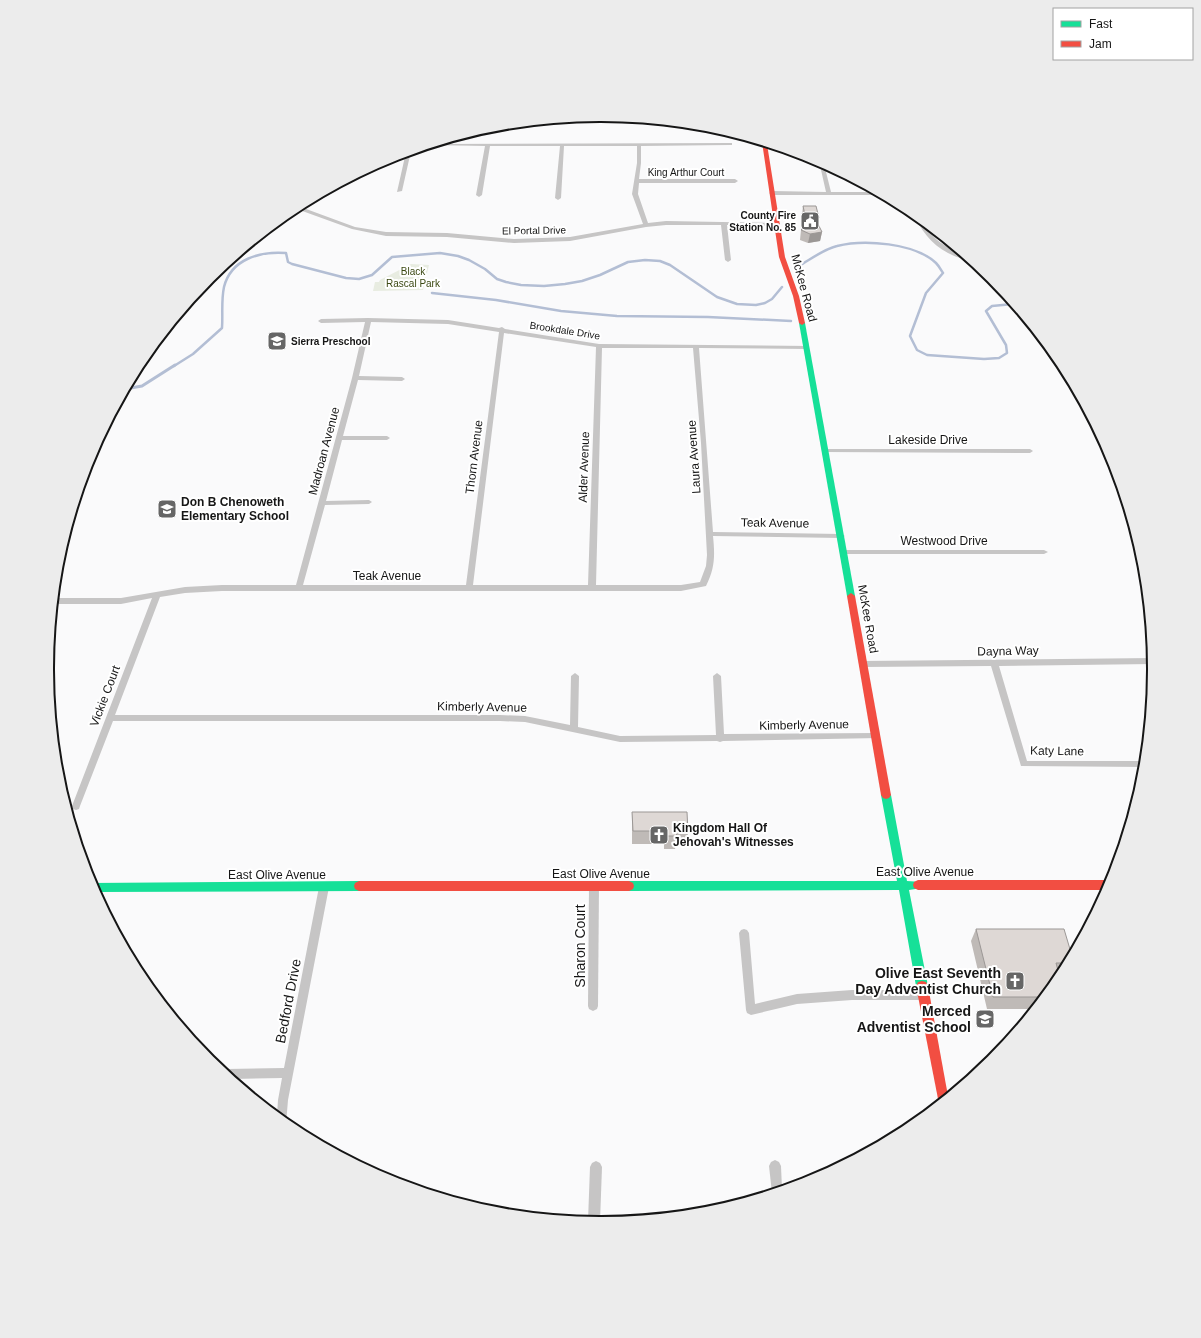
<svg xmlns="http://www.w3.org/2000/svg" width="1201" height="1338" viewBox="0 0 1201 1338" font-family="Arial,sans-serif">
  <rect width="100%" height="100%" fill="#fafafb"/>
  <polygon fill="#e8ece1" points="411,264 429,265 423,290 373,291 375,282 379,282 380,280"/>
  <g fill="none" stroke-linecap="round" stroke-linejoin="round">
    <g stroke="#b3bed4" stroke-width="2.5">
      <path d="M799,266C811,259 824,249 837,246C864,239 915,243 936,263C939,266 941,270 943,273L926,293L910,336L917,350L927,355L984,359L999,358L1007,353L1006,345L986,311L992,306L1013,304"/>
      <polyline points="432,293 496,300 561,311 617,316 708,317 791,321"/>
      <polyline points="1047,344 1045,348 1051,358 1062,363"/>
      <path d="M174,366L193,354L222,328C223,315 221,301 224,287C231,259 260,251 286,253L288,262L292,264L346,278L359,279L372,275L392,257L440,253L458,256L469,260L485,269L497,279L506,282L521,285L544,286L565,284L582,281L600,275L628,262L645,260L660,261L670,265L717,297L737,304L756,305L765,303L772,299L782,287"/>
    </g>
    <polyline stroke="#b3bed4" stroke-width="3" points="125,389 142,386 175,365"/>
    <g fill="#c6c5c5" fill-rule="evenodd">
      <polygon points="732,143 732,145 730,145 641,146 641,163 639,179 735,179 738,181 735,183 639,183 638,194 648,223 666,221 779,223 780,224 777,226 727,225 731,260 728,262 725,260 721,225 666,225 646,227 570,241 514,243 447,237 386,236 352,229 294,208 298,206 355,227 386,232 447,233 514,239 570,237 643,224 632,194 637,163 637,146 564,146 561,198 558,200 555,198 560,146 490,146 482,195 479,197 476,195 485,146 429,145 435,144"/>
      <polygon points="411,151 402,191 397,192 406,152"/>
      <polygon points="819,161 824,164 831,192 877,192 882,195 772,195 769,193 772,191 826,192"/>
      <path d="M917,217C924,221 927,230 933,236C944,248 959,251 971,260C947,258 925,240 916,218Z"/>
      <path d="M368,318L448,320L499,328L502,327L505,329L599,344L809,346V348L807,349L699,348L713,532L841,534L845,536L841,538L713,536C715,556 715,568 706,586L681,591H222L185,593L160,597L115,715H500L525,716L570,725L571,676L575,673L579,676L578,727L620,736L716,735L713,676L717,673L721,676L724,734L876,733L879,734L880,736L879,738L723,741L720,742L717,741L620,742L525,722L500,721H113L80,806L79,809L76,810L73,809L72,806L152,598L121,604H54V598H121L185,587L222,585H296L352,378L365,322L321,323L318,321L321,319ZM371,322L448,324L499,332L466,585H303L325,505L369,504L372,502L369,500L326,501L342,440H387L390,438L387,436H343L358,380L402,381L405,379L402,377L359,376ZM504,333L596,347L588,585H473ZM602,348H693L701,443L707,555L706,566L700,582L681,585H596Z"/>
      <polygon points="1081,399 1083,404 1080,403 1078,401"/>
      <polygon points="826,449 1030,449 1033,451 1030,453 824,452 824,450"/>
      <polygon points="841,550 1044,550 1048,552 1044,554 841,554 840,552"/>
      <polygon points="1153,658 1153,664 999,666 1027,761 1145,761 1144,767 1021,766 991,666 863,667 859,664 863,661"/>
      <polygon points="594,882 597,883 599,886 598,1006 597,1009 593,1011 589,1009 588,1006 589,886 591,883"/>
      <polygon points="324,883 327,884 329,887 288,1100 286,1124 277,1116 278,1100 282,1078 232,1079 222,1071 226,1069 284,1068 319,887 321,884"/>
      <polygon points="744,929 747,930 749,933 755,1004 797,994 852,990 924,990 928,992 929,995 928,998 924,1000 852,1000 797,1004 751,1015 747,1013 746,1010 739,933 741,930"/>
      <polygon points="775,1160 779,1162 781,1166 782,1189 772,1193 769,1166 771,1162"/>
      <polygon points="596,1161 600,1163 602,1167 600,1222 588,1221 590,1167 592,1163"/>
    </g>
    <g fill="#16e098" fill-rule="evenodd">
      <polygon points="802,321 805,323 855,596 851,599 847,596 799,323"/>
      <polygon points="886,791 889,792 891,795 907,881 922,882 923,885 922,888 909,890 928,986 926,990 922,991 918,990 916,986 899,890 629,891 625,889 624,886 625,883 629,881 897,881 881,795 883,792"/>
      <polygon points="359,881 363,883 364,886 363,889 359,891 95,892 90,883"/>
    </g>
    <g fill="#f24e42" fill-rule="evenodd">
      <polygon points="762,142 767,144 785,257 799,296 805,323 802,325 799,323 793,296 779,257"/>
      <polygon points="851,593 855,596 891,795 889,798 886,799 883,798 881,795 847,596"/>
      <polygon points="918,880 1110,880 1112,881 1107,890 918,890 914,888 913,885 914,882"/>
      <polygon points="359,881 629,881 633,883 634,886 633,889 629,891 359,891 355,889 354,886 355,883"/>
      <polygon points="922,981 926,982 928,986 948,1096 939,1104 916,986 918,982"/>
    </g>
  </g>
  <g fill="#bfbab7">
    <polygon points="803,206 819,218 818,225 822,232 820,241 808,243 800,240 801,230 805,227 802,215"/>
    <polygon points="632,812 688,832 687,845 676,845 675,849 664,849 664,844 632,844"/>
    <polygon points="976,929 1072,956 1062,975 1059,975 1060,978 1034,1009 987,1009 971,941"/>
  </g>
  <polygon fill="#9b9795" points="822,232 820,241 808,243 810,234"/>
  <g fill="#ded8d5" stroke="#9b9795">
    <polygon points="803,206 816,206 819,218 815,218 822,232 810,234 801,230 807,224"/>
    <polygon points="632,812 687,812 688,832 676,832 677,836 665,836 665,831 633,831"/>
    <polygon points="976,929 1064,929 1072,956 1068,963 1056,963 1060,978 1044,997 993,997"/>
  </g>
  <defs>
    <symbol id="civic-square" viewBox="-11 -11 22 22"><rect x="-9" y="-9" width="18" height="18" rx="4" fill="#666" stroke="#fff"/><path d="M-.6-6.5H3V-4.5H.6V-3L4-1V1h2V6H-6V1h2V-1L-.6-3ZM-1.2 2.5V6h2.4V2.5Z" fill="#fff"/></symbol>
    <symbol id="school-square" viewBox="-11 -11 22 22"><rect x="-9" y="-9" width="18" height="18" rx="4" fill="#666" stroke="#fff"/><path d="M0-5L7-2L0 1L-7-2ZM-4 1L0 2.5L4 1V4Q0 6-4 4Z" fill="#fff"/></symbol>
    <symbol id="church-square" viewBox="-11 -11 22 22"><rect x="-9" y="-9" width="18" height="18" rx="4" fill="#666" stroke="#fff"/><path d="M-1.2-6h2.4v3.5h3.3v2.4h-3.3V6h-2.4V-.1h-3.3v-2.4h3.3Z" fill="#fff"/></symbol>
  </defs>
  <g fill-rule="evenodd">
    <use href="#civic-square" x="799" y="210" width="22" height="22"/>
    <use href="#school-square" x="266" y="330" width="22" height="22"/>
    <use href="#school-square" x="156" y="498" width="22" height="22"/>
    <use href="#church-square" x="648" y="824" width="22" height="22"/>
    <use href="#church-square" x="1004" y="970" width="22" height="22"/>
    <use href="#school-square" x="974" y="1008" width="22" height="22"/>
  </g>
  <g text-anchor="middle" stroke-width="4" stroke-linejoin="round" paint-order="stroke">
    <g font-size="10" fill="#161616" stroke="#fff">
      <text x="686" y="176">King Arthur Court</text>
      <text transform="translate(534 230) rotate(-1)" y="4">El Portal Drive</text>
      <text transform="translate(565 330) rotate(9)" y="4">Brookdale Drive</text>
    </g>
    <g font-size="10" font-weight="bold" fill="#161616" stroke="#fff" text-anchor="end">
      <text x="796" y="219">County Fire<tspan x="796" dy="12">Station No. 85</tspan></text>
      <text x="291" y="345" text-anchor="start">Sierra Preschool</text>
    </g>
    <g font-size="10" fill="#3b4812" stroke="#fff">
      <text x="413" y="275">Black<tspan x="413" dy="12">Rascal Park</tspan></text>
    </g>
    <g font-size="12" fill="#161616" stroke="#fff">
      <text transform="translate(804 288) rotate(75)" y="4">McKee Road</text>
      <text x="928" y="444">Lakeside Drive</text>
      <text transform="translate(324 451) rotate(-75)" y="4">Madroan Avenue</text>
      <text transform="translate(474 457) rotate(-83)" y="4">Thorn Avenue</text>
      <text transform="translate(694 457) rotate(-94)" y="4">Laura Avenue</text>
      <text transform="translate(584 467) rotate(-88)" y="4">Alder Avenue</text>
      <text transform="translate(775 523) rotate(1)" y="4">Teak Avenue</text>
      <text x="944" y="545">Westwood Drive</text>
      <text x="387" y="580">Teak Avenue</text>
      <text transform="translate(868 619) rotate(80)" y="4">McKee Road</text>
      <text transform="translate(1008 651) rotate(-1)" y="4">Dayna Way</text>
      <text transform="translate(105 696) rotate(-69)" y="4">Vickie Court</text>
      <text transform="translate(482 707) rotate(1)" y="4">Kimberly Avenue</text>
      <text transform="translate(804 725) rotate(-1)" y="4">Kimberly Avenue</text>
      <text transform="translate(1057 751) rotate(1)" y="4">Katy Lane</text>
      <text x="925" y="876">East Olive Avenue</text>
      <text x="601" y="878">East Olive Avenue</text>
      <text x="277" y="879">East Olive Avenue</text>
    </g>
    <g font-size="12" font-weight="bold" fill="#161616" stroke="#fff" text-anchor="start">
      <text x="181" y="506">Don B Chenoweth<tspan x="181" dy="14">Elementary School</tspan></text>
      <text x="673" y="832">Kingdom Hall Of<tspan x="673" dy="14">Jehovah's Witnesses</tspan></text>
    </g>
    <g font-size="14" fill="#161616" stroke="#fff">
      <text transform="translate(580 946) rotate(-90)" y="5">Sharon Court</text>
      <text transform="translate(288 1001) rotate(-79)" y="5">Bedford Drive</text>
    </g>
    <g font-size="14" font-weight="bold" fill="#161616" stroke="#fff" text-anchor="end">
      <text x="1001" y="978">Olive East Seventh<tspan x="1001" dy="16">Day Adventist Church</tspan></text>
      <text x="971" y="1016">Merced<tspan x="971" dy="16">Adventist School</tspan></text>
    </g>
  </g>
  <path d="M0 0H1201V1338H0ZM600 122H601A546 546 0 0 1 1147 668V670A546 546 0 0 1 601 1216H600A546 546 0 0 1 54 670V668A546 546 0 0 1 600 122Z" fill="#ececec" fill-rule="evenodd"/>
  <path fill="none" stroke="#161616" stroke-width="2" d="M600 122H601A546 546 0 0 1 1147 668V670A546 546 0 0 1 601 1216H600A546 546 0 0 1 54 670V668A546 546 0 0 1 600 122Z"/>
  <rect x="1053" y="8" width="140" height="52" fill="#ffffff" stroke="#a2a2a2"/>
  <rect x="1061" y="21" width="20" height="6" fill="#16e098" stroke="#a2a2a2"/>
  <text x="1089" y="28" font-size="12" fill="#161616">Fast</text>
  <rect x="1061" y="41" width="20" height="6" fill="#f24e42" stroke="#a2a2a2"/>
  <text x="1089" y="48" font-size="12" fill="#161616">Jam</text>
</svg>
